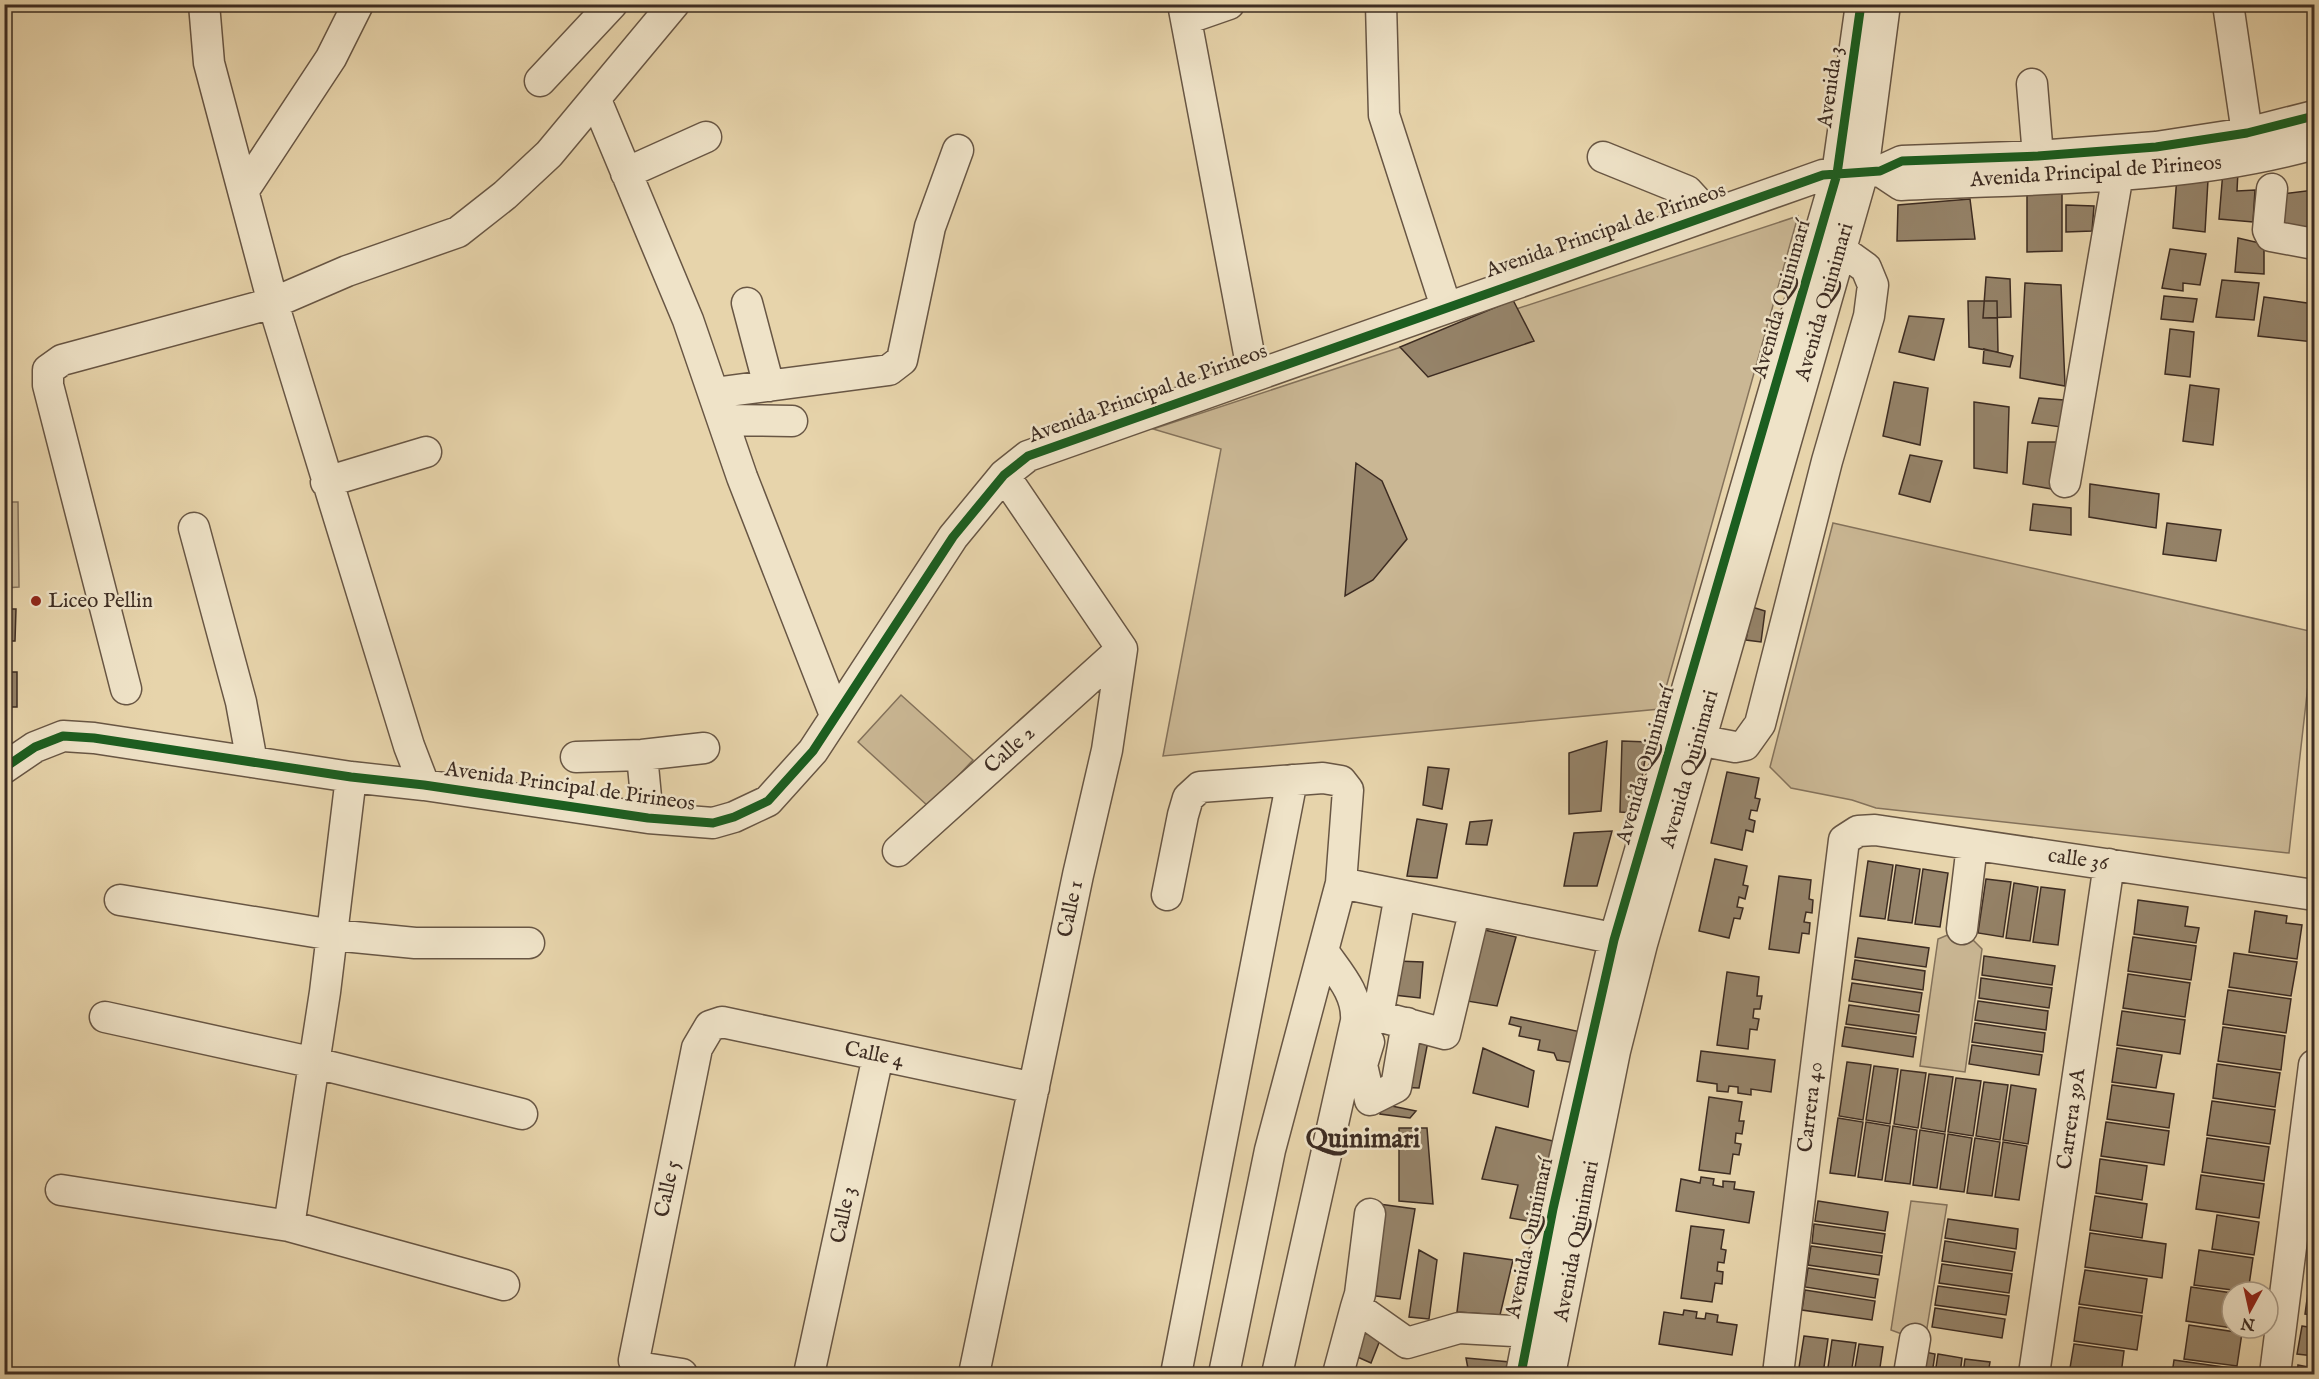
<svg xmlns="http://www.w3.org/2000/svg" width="2319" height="1379" viewBox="0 0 2319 1379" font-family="'IM FELL English',serif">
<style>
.green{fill:#cab794;stroke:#84725b;stroke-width:1.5}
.building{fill:#958369;stroke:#3d2c22;stroke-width:1.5}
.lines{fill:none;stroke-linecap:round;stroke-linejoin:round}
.minor-casing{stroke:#685644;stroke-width:33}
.minor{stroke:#efe3c8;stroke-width:30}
.cycleway-casing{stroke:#efe3c8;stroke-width:13}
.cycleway{stroke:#1b5e20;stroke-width:9}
.poi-dot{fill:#8f2418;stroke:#efe3c8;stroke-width:2}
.labels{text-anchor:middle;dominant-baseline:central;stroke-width:5;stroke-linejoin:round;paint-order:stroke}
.street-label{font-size:21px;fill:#3d2c22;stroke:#efe3c8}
.poi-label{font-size:21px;fill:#3d2c22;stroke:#efe3c8;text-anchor:start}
.district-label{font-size:27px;font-weight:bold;fill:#3d2c22;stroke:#efe3c8}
</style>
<rect width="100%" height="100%" fill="#e7d4ab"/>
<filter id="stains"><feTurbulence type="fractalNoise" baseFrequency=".00333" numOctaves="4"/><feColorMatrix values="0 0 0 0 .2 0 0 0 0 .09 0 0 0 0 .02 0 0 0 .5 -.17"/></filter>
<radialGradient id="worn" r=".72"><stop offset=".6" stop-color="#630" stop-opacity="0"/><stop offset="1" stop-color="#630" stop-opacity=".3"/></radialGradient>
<path class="green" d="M1798 216 1660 709 1163 756 1221 449 1153 429Z
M4 502H18L19 587 5 588Z
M1833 523 2314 632 2289 853 1876 808 1852 800 1791 788 1770 767Z
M901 695 973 760 929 807 858 742Z
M1962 929 1982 949 1965 1072 1920 1066 1938 939Z
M1911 1201 1947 1205 1926 1334 1915 1339 1891 1330Z"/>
<path class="building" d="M2223 171H2238L2237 191 2255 190 2253 222 2219 219Z
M2177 176 2208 180 2205 232 2173 228Z
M2062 189V251L2027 252V192Z
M2314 190V239L2312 217V233H2280L2283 194Z
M1970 199 1975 239 1897 241 1898 205Z
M2066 205 2094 206 2092 231 2066 232Z
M2238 238 2264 244V274L2235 272Z
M2170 249 2206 254 2200 285 2183 283V291L2162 288Z
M1986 277 2010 279 2011 317 1983 318Z
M2222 280 2259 283 2254 320 2216 317Z
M2025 283 2061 285 2065 386 2020 378Z
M2164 296 2197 299 2193 322 2161 319Z
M2264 297 2314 304V342L2258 336Z
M1513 300 1534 341 1428 377 1400 347Z
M1968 301H1997L1998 352 1969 347Z
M1909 316 1944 319 1934 360 1899 352Z
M2170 329 2194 332 2190 377 2165 374Z
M1984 349 2013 356 2010 367 1983 363Z
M1894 382 1928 388 1920 445 1883 436Z
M2190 385 2219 389 2213 445 2183 441Z
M2039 398 2064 400 2061 427 2032 423Z
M1974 402 2009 407 2007 473 1974 468Z
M2028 442H2057L2052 489 2023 484Z
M1910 455 1942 461 1930 502 1899 494Z
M1356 463 1382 481 1407 539 1373 580 1345 596Z
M2090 484 2159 494 2156 528 2089 517Z
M2033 504 2071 508V535L2030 530Z
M2167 523 2221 530 2216 561 2163 554Z
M1752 607 1765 611 1761 642 1746 640Z
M4 609H16L15 641H4Z
M4 672H17V707H4Z
M1607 741 1601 811 1569 814V753Z
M1622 741 1648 742 1636 813 1620 812Z
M1428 767 1449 769 1442 809 1423 805Z
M1727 772 1759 778 1755 798 1760 799 1757 811 1751 810 1749 819 1755 821 1753 832 1746 830 1742 850 1711 843Z
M1417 819 1447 824 1437 878 1407 876Z
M1492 820 1487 845 1466 844 1470 822Z
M1612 831 1597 886H1564L1574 833Z
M1715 859 1747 866 1743 885 1748 886 1745 899 1739 897 1737 907 1743 908 1740 919 1734 918 1729 938 1699 931Z
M1868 861 1893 865 1885 919 1860 916Z
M1896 865 1920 869 1912 923 1888 920Z
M1923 869 1948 873 1940 927 1915 924Z
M1779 876 1811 880 1809 899 1813 900 1812 913 1806 912 1804 922 1810 923 1809 934 1802 933 1799 953 1769 949Z
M1986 879 2011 882 2003 937 1978 933Z
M2014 883 2038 887 2030 941 2006 938Z
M2041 887 2065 890 2058 945 2033 942Z
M2138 900 2188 907 2185 926 2199 928 2196 943 2134 934Z
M2255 911 2287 916 2286 923 2302 925 2297 959 2249 952Z
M1480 929 1516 937 1497 1006 1461 1000Z
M2133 937 2196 946 2191 980 2128 971Z
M1858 938 1929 948 1926 967 1855 957Z
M2234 953 2297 962 2291 996 2229 987Z
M1984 956 2055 966 2052 985 1982 975Z
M1855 960 1925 971 1923 990 1852 979Z
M1396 961 1423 962 1420 998 1394 995Z
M1727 972 1759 977 1757 996H1762L1760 1009H1754L1753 1018 1759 1019 1757 1030 1750 1029 1748 1049 1717 1045Z
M2128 974 2190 983 2185 1017 2123 1008Z
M1981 978 2052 988 2049 1008 1979 998Z
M1852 983 1922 993 1919 1012 1849 1001Z
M2228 990 2291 999 2286 1033 2223 1024Z
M1978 1001 2048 1011 2046 1030 1975 1020Z
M1849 1005 1919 1015 1916 1034 1846 1024Z
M2122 1011 2185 1020 2180 1054 2117 1045Z
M1511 1017 1581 1032 1575 1063 1557 1060 1554 1053 1538 1050 1540 1040 1519 1036 1521 1027 1509 1024Z
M1975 1023 2045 1033 2043 1052 1972 1042Z
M1845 1027 1916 1037 1913 1057 1842 1046Z
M2223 1027 2285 1036 2281 1070 2218 1061Z
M1429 1036 1419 1088 1396 1087 1409 1037Z
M1972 1045 2042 1055 2039 1075 1969 1064Z
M1483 1048 1534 1071 1528 1107 1473 1093Z
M2117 1048 2162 1055 2156 1088 2112 1082Z
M1701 1051 1775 1060 1771 1092 1751 1089V1095L1738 1093V1087L1729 1086 1728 1092 1717 1091V1084L1697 1081Z
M1847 1062 1871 1065 1863 1120 1839 1116Z
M2217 1064 2280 1073 2275 1107 2213 1098Z
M1874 1066 1898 1069 1890 1124 1866 1120Z
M1901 1070 1926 1073 1918 1128 1894 1124Z
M1929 1074 1953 1077 1945 1132 1921 1128Z
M1956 1078 1981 1081 1973 1136 1948 1132Z
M1984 1082 2008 1085 2000 1140 1976 1136Z
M2011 1085 2036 1089 2028 1144 2003 1140Z
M2112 1085 2174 1094 2169 1128 2107 1119Z
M1709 1097 1742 1102 1739 1121H1744L1742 1134 1736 1133 1735 1143 1741 1144 1739 1155 1733 1154 1730 1174 1699 1170Z
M2212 1101 2275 1110 2270 1144 2207 1135Z
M1382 1104 1416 1111 1410 1118 1380 1114Z
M1838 1118 1863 1122 1855 1176 1830 1173Z
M1866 1122 1890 1126 1882 1180 1858 1177Z
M2106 1122 2169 1131 2164 1165 2101 1156Z
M1893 1126 1917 1130 1910 1184 1885 1181Z
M1496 1127 1557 1142 1539 1223 1510 1218 1518 1185 1482 1179Z
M1399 1128H1427L1433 1204 1399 1201Z
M1920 1130 1945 1134 1937 1188 1913 1185Z
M1948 1134 1972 1138 1964 1192 1940 1189Z
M1975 1138 2000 1142 1992 1196 1967 1193Z
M2207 1138 2269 1147 2264 1181 2202 1172Z
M2003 1142 2027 1146 2019 1200 1995 1197Z
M2100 1159 2147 1166 2142 1200 2096 1193Z
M2201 1175 2264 1184 2259 1218 2196 1209Z
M1701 1177 1714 1179 1713 1185 1723 1187V1181L1735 1182 1734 1189 1754 1192 1749 1223 1676 1211 1681 1179 1700 1183Z
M2095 1196 2147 1204 2142 1238 2090 1230Z
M1818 1201 1888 1212 1885 1231 1815 1221Z
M1379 1204 1415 1209 1400 1299 1360 1294Z
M2217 1215 2259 1222 2254 1255 2212 1249Z
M1948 1219 2018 1229 2016 1249 1945 1238Z
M1814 1224 1885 1234 1882 1253 1812 1243Z
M1691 1226 1724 1230 1721 1249 1726 1250 1724 1263 1718 1262 1717 1271 1723 1272 1722 1284 1715 1283 1712 1302 1681 1298Z
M2090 1233 2166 1244 2162 1278 2085 1267Z
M1945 1241 2015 1252 2012 1271 1942 1261Z
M1811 1246 1882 1256 1879 1275 1808 1265Z
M1419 1250 1437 1260 1429 1319 1409 1317Z
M2199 1250 2253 1258 2248 1292 2194 1285Z
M1464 1253 1513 1260 1500 1315 1457 1312Z
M1942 1264 2012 1274 2009 1293 1939 1283Z
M1808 1268 1878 1279 1875 1298 1805 1287Z
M2085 1270 2147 1279 2142 1313 2079 1304Z
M2311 1270 2314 1271V1315L2305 1314Z
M1938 1286 2009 1296 2006 1315 1935 1305Z
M2191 1287 2232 1293V1328L2186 1321Z
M1805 1290 1875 1301 1872 1320 1802 1310Z
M2079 1307 2142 1316 2137 1350 2074 1341Z
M1935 1308 2005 1319 2002 1338 1932 1327Z
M1684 1310 1697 1312 1696 1318 1705 1319 1706 1313 1718 1315 1717 1322 1737 1325 1732 1355 1659 1344 1664 1312 1683 1315Z
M1367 1319 1384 1330 1371 1363 1353 1355Z
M2189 1325 2242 1333 2237 1366 2184 1359Z
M2302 1326 2314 1328V1356L2297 1354Z
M1804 1336 1828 1339 1823 1374H1798Z
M1832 1340 1856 1343 1851 1374H1827Z
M1859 1344 1883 1347 1879 1374H1854Z
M2074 1344 2124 1351 2121 1374H2069Z
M1915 1350 1935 1354 1932 1374H1912Z
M1938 1354 1962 1358 1960 1374H1935Z
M1466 1358 1510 1362 1509 1374H1469Z
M1965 1359 1990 1362 1988 1374H1963Z
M2174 1360 2237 1369 2236 1374H2172Z
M2298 1365 2314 1368V1374H2297Z"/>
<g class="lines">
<g class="minor-casing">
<path id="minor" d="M204 4 209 63 273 303 409 746 424 785
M1183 4 1253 375
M1381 4 1384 115 1446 307
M2228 4 2247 133
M1186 19 1229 4
M540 81 612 4
M2032 84 2038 156
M596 100 688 320 742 477 835 715
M1603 157 1687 191 1709 215
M1880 171 1901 185C2037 178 2183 181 2314 144
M626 173 706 137
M2272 189 2268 230 2271 236 2314 244
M244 190 331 58 358 4
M747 303 769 386
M714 393 889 370 902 360 930 227 958 150
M723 420 792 421
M326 482 426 452
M2065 482 2118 174
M194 528 241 702 252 762
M126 689 48 385V370L62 360 273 303 347 271 458 232 505 195 549 154 674 4
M1698 740 1735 747 1745 745 1760 724 1827 461 1869 316 1873 285 1866 268 1841 250
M642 755 648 818
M576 757 642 755 704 748
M4 768 35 747 63 736 94 738 351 777 424 785 648 818 713 823 734 817 768 801 813 751 953 537 1004 475 1028 456 1823 175 1880 171 1902 161 2038 156 2156 147 2247 133 2314 116
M898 851 1122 649
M1341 883 1632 942
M1167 895 1183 815 1188 798 1200 787 1323 778 1341 781 1348 790 1341 883 1270 1150 1224 1374
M1400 895 1378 1016 1445 1034 1473 917
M120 900 333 935 415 943H529
M1962 929 1972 845
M105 1017 315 1063 522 1114
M1369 1042 1362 1065 1370 1100 1396 1087 1407 1023
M61 1190 289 1226 504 1285
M1370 1214 1360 1294 1356 1307 1407 1343 1459 1328 1529 1332
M289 1226 325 992 351 777
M682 1374 644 1368 634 1360 697 1048 710 1026 722 1022 1034 1088
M809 1374 878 1056
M974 1374 1078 875 1107 750 1122 649 1004 475
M1176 1374 1292 780
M1277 1374 1356 1021C1358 993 1338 973 1323 951
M1338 1374 1356 1307
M1521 1374 1553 1209 1614 940 1837 174 1861 4
M1550 1374 1615 1051 1642 944 1863 172 1885 4
M1778 1374 1844 840 1858 831 1875 830 2314 895
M1909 1374 1915 1339
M2034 1374 2109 864
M2275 1374 2314 1065"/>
</g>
<use href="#minor" class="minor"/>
<g class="cycleway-casing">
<path id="cycleway" d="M4 768 35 747 63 736 94 738 351 777 424 785 648 818 713 823 734 817 768 801 813 751 953 537 1004 475 1028 456 1823 175 1880 171 1902 161 2038 156 2156 147 2247 133 2314 116
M1521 1374 1553 1209 1614 940 1837 174 1861 4"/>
</g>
<use href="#cycleway" class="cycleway"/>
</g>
<circle class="poi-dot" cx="36" cy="601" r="6"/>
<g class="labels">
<g class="street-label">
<text transform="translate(1831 87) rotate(-82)">Avenida 3</text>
<text transform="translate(2096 172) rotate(-4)">Avenida Principal de Pirineos</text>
<text transform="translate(1606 231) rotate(-19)">Avenida Principal de Pirineos</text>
<text transform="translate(1782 299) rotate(-74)">Avenida Quinimarí</text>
<text transform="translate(1825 302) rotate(-74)">Avenida Quinimari</text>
<text transform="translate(1148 394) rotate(-20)">Avenida Principal de Pirineos</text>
<text transform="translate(1010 750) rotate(-42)">Calle 2</text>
<text transform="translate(1646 765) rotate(-74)">Avenida Quinimarí</text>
<text transform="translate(1690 769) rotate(-74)">Avenida Quinimari</text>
<text transform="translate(570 787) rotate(8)">Avenida Principal de Pirineos</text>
<text transform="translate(2078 860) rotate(8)">calle 36</text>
<text transform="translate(1071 909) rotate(-78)">Calle 1</text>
<text transform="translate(874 1055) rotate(12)">Calle 4</text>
<text transform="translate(1811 1107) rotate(-83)">Carrera 40</text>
<text transform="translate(2072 1119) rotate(-82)">Carrera 39A</text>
<text transform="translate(668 1189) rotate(-78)">Calle 5</text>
<text transform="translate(844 1215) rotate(-78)">Calle 3</text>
<text transform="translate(1530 1238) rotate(-78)">Avenida Quinimarí</text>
<text transform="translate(1577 1241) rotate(-79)">Avenida Quinimari</text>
</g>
<g class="poi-label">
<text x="48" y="601">Liceo Pellin</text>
</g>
<g class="district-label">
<text x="1363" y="1140">Quinimari</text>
</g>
</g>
<rect width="2319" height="1379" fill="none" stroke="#e7d4ab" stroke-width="24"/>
<rect x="6" y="6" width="2307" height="1367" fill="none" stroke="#3d2c22" stroke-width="3"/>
<rect x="12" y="12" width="2295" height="1355" fill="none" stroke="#3d2c22" stroke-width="1.5"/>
<g transform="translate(2250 1310) rotate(188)"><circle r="28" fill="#efe3c8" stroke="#a89a86" stroke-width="1.5"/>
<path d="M0-4.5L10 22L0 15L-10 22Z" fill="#8f2418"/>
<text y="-9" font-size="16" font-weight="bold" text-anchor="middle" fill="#3d2c22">N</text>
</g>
<rect width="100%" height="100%" filter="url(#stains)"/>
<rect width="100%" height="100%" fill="url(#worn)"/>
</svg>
